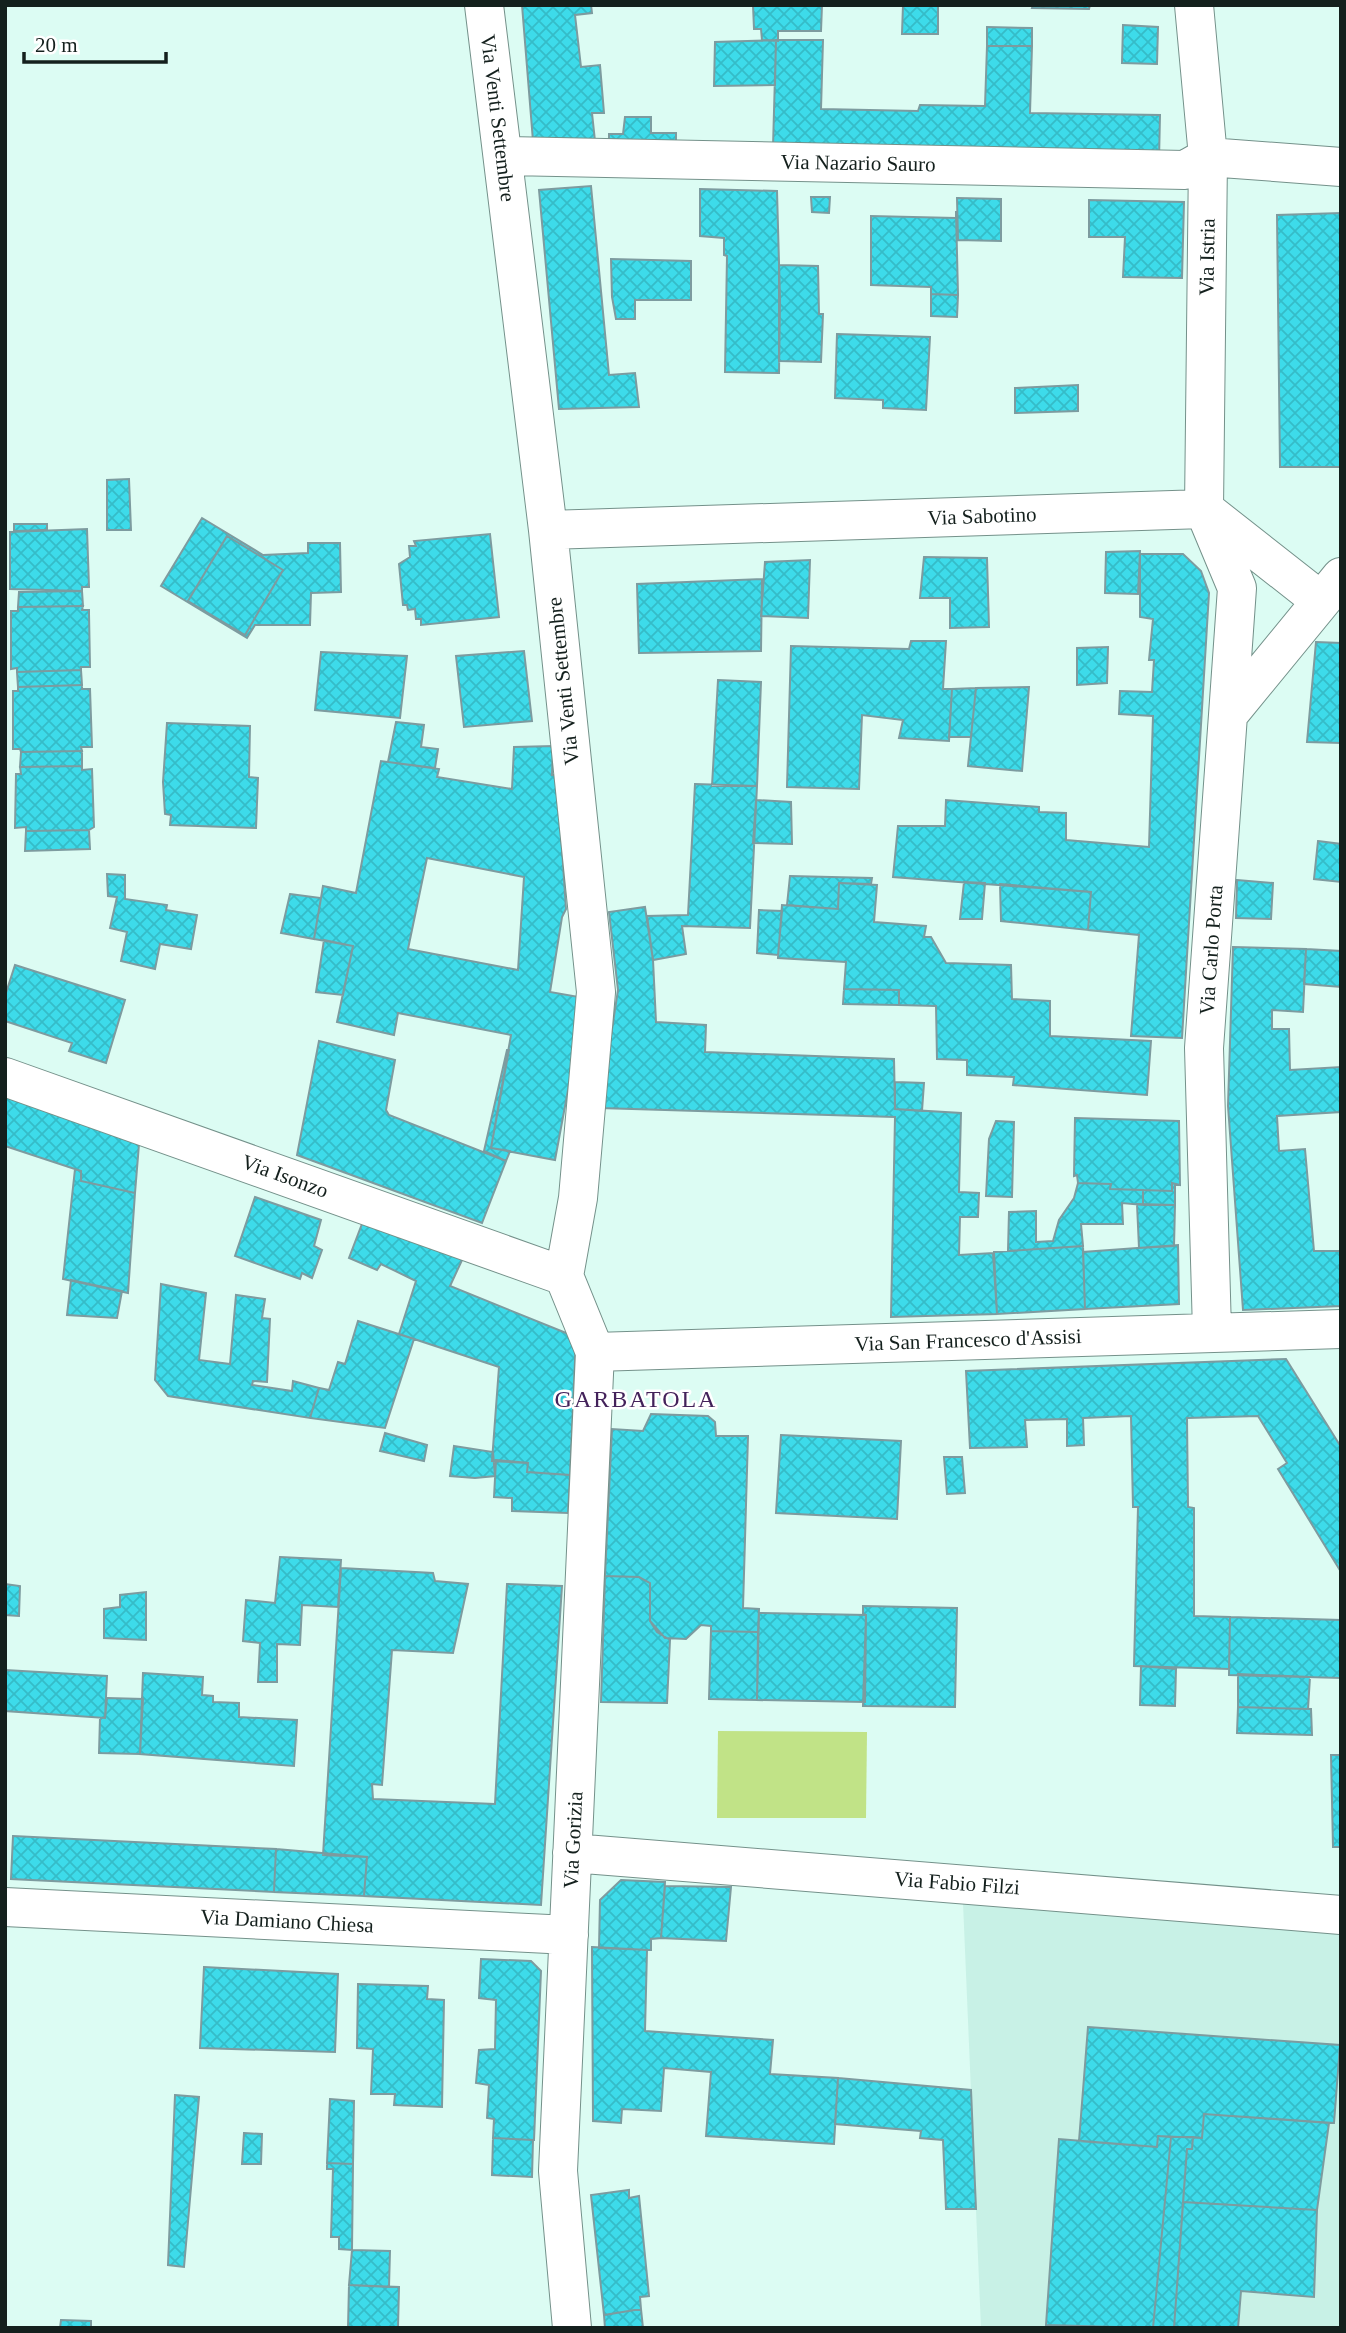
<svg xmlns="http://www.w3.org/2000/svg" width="1346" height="2333" viewBox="0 0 1346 2333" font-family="Georgia,serif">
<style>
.built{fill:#c8f1e6}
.garden{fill:#c1e387}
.building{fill:url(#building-cross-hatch);stroke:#7d9b9f;stroke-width:2;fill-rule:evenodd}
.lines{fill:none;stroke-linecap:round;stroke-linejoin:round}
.minor-casing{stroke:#74918a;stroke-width:40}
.minor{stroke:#fff;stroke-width:38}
.labels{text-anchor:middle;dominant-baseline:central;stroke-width:5;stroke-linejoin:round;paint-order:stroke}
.street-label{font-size:21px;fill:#14201d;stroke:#fff}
.quarter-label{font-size:24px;letter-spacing:2px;fill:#43225a;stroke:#fff}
</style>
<defs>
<pattern id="building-cross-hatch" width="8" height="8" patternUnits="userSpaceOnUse" patternTransform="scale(1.75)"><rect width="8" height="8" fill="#3ddbea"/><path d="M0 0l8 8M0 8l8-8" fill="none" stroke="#35bcc8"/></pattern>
</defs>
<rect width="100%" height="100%" fill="#dcfcf3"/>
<path class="built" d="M963 1903 1341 1932V2328H981Z"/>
<path class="garden" d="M718 1731 867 1732 866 1818H717Z"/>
<path class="building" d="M522 5H591L592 13 575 15 581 67 600 65 604 113H592L595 141H533Z
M753 5H822L821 31H778V41L762 40 761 29H754Z
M903 5H938V34H902Z
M1033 5H1090L1089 9 1032 8Z
M1123 25 1158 27 1157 64 1122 63Z
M987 27 1032 28V46H987Z
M776 40H823L821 109 918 111 920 105 985 106 987 46H1032L1030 113 1160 115 1159 160 773 147Z
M776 40 775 85 714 86 715 42Z
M625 117H651V133H676V146H609V134H623Z
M591 186 609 375 635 373 639 407 559 409 539 190Z
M700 189 777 191 780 299 779 373 725 372 727 256 724 255V238L700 236Z
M811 197H830L829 213 812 212Z
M957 198 1001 199V241L958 240Z
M1089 200 1184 202 1182 278 1123 277 1125 237H1089Z
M956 211 958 295 931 294V287L871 285V216L956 218Z
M1341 213V467H1280L1277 215Z
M611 259 691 261V300H635V319H616L612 297Z
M779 265 818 266 819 314H823L821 362 779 361Z
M931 294 958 295 957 317 931 316Z
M837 334 930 337 926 410 883 408V400L835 398Z
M1078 385V411L1015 413V388Z
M129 479 131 530H107V480Z
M202 518 263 555 308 553V543H340L341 592 311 593 310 625H255L247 638 161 586ZM227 536 283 570 245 635 188 601Z
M14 524H47V530L14 531Z
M87 529 89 587H82V591L10 589V532Z
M490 534 499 617 421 625V619H416L415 609 408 610 407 605H403L399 564 410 557 409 546H416L414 541Z
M227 536 283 570 245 635 188 601Z
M1140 551 1138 594 1105 593 1106 552Z
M1140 554H1183L1201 571 1209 593 1182 1038 1131 1036 1139 935 1088 930 1091 892 893 877 898 826H945L946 800 1039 807V812L1066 813V840L1149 847 1153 716 1119 714 1120 691 1152 692 1154 660H1149L1153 619 1140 617Z
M924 557 987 558 989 627 950 628V598H920Z
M810 560 808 618 761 616 765 562Z
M762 579 761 651 639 653 637 584Z
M82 591 83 606 18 607 19 592Z
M83 606 82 610H89V613L90 667H81V670L17 672V668L11 669V611H18V607Z
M911 641H946L943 689H952L949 741 899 738 903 720 862 715 859 789 787 787 791 646 909 649Z
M1316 642 1341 643V743L1307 742Z
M1108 647 1107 683 1077 685V648Z
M524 651 532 721 464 727 456 656Z
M321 652 407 656 400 718 315 710Z
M81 670 82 685 18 687 17 672Z
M718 680 761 682 757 786H712Z
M82 685V689H90L92 747H81L82 751 21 752 20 749H13V691H18V687Z
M1029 687 1022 771 968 766 976 688Z
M976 688 971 737H949L952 689Z
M396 722 424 725 421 747 438 749 435 768 388 762Z
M167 723 250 726 249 777 258 778 256 828 170 825 171 815 165 814 163 782Z
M553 746 552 775H557L566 909 562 917 550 992 579 997V1031L555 1160 491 1148 511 1035 398 1013 394 1035 337 1022 353 946 314 939 323 886 356 893 381 761 439 769 437 777 512 789 514 747ZM427 858 524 877 518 970 408 949Z
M82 751V766L20 767 21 752Z
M82 766V770L92 769 94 827 89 830 26 831V827L15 828 16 774H21L20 767Z
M695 784 757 786 750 928 682 926 686 954 653 960 647 916 688 915Z
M756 800 791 802 792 844 753 843Z
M89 830 90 849 25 851 26 831Z
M1318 841 1341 844V882L1314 879Z
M107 874 125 875V899L167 905 166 910 197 915 191 949 160 944 155 969 121 961 127 932 110 928 117 897 108 896Z
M790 876 872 878 871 884 839 883 838 909 787 905Z
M1237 880 1273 883 1271 919 1236 918Z
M964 882 985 883 982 919H960Z
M839 883 877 885 874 922 926 926 924 937H931L946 963 1011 965 1012 999 1050 1001V1036L1151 1041 1147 1095 1013 1085 1014 1077 967 1075V1060L937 1059 936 1006 899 1005V990L844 989 846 962 778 958 782 905 838 909Z
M1000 884 1091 892 1088 930 1001 921Z
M290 894 321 898 314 939 281 933Z
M645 907 653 960 656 1022 706 1025 705 1052 894 1059 895 1109 961 1113 959 1192 979 1193 978 1217H960L959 1255 993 1253 997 1314 891 1317 895 1117 600 1108 618 990 609 912Z
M759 910 782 911 778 955 757 953Z
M324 940 353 946 343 995 316 992Z
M1233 947 1306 949 1303 1012 1272 1010V1029H1289L1290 1070 1341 1067V1112L1277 1116 1279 1151 1305 1149 1314 1251H1341V1306L1243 1310 1228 1106Z
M1306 949 1341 951V987L1304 984Z
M15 965 125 1000 106 1063 69 1051 72 1043 5 1021V996Z
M844 989 899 990V1005L843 1004Z
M319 1041 395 1060 386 1110 389 1115 506 1161 482 1223 297 1155Z
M507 1050H509L491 1148 510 1151 506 1161 484 1151Z
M895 1082 924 1083 922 1111 895 1109Z
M5 1087 140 1132 135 1193 81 1181V1171L5 1146Z
M1075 1118 1179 1121 1180 1185 1172 1183V1191L1110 1189 1111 1184 1078 1183 1077 1175 1074 1176Z
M996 1121 1014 1122 1012 1197 986 1196 989 1139Z
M75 1169 81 1171V1181L135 1193 128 1293 63 1279Z
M1078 1183 1111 1184 1110 1189 1143 1190V1205L1122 1203 1123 1224H1081L1083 1246 1008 1251 1009 1212 1036 1211V1242L1053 1241 1059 1220 1074 1198Z
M1172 1183 1175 1184V1205H1143V1190L1172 1191Z
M255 1197 321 1220 314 1246 322 1250 312 1278 302 1273 300 1279 235 1256Z
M1137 1204 1175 1205 1174 1246 1139 1248Z
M365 1216 463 1258 450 1286 576 1337 570 1475 527 1472 528 1463 492 1461 499 1367 399 1334 416 1281 381 1264 377 1270 349 1258Z
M1178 1245 1179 1304 1085 1309 1083 1252Z
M1083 1246 1085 1309 997 1314 994 1252Z
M71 1280 122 1291 117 1318 67 1315Z
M161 1284 206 1293 199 1360 230 1364 236 1295 265 1299 262 1318 270 1319 267 1382 253 1381 252 1385 292 1391 293 1381 319 1388 310 1418 168 1396 155 1380Z
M358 1321 414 1339 385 1428 310 1418 319 1388 329 1390 338 1362 345 1364Z
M1286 1359 1341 1447V1572L1278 1469 1287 1463 1258 1416 1187 1418 1188 1507 1194 1508V1616L1230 1617 1229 1669 1134 1666 1138 1507H1133L1131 1416 1083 1418 1084 1445 1067 1446V1419L1025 1420 1027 1447 970 1448 966 1371Z
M651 1414 708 1416 715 1422 716 1436H748L743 1608 759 1609 758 1632 711 1631V1626L701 1625 686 1639 665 1638 650 1621V1583L639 1577 605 1576 612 1429 643 1431Z
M385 1433 427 1445 424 1461 380 1451Z
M781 1435 901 1441 897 1519 776 1513Z
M454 1446 493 1452 495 1476 475 1478 450 1476Z
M944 1457H962L965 1493 947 1494Z
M496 1460 528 1463 527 1472 570 1475 568 1513 512 1511V1498L494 1497Z
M280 1557 341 1560 338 1607 302 1605 300 1645 277 1644V1682H258L260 1643 243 1641 246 1600 275 1603Z
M341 1568 433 1573 435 1581 468 1584 453 1653 392 1650 382 1785 372 1784 373 1799 495 1804 507 1584 562 1586 541 1905 364 1896 367 1857 323 1855Z
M605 1576 639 1577 650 1583V1621L657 1632 670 1640 667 1703 601 1702Z
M5 1584 20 1586 19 1616 5 1615Z
M146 1592V1640L104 1638V1609L120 1607V1595Z
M863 1606 957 1608 955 1707 863 1706 866 1615 863 1614Z
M759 1613 866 1615 865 1702 757 1700Z
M1230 1617 1341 1620V1678L1229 1675Z
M711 1631 758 1632 757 1700 709 1699Z
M1141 1666 1176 1669 1175 1706 1140 1705Z
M5 1670 107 1676 105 1718 5 1711Z
M143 1673 203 1677 202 1695 213 1696V1702L239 1703V1717L297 1720 294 1766 140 1754Z
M1238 1674 1310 1677 1308 1709 1238 1707Z
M107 1698 143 1699 140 1754 99 1753 100 1718H105Z
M1238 1707 1311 1709 1312 1735 1237 1733Z
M1331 1755H1341V1847H1333Z
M13 1836 276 1849 274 1892 11 1879Z
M276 1849 367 1857 364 1896 274 1892Z
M621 1880 665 1882 661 1938 651 1939V1950L599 1948 600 1900Z
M665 1886 731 1887 726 1941 661 1938Z
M592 1947 647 1950 645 2031 773 2040 770 2074 838 2078 834 2144 706 2136 711 2072 664 2068 661 2111 622 2109 621 2123 593 2121Z
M481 1959 531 1961 541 1971 534 2140 493 2138 494 2119 487 2118 489 2085 476 2083 479 2050 495 2049 496 2000 479 1998Z
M204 1967 338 1974 335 2052 200 2048Z
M358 1984 428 1986 427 1999 444 2000 442 2107 394 2105 395 2094H371L373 2049 357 2048Z
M1088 2027 1340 2045 1334 2123 1204 2114 1202 2138 1158 2136 1157 2147 1079 2141Z
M838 2078 971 2090 976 2209H946L943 2140 920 2138 921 2131 835 2124Z
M175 2095 199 2097 184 2267 168 2265Z
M330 2099 354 2101 353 2164 327 2163Z
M1204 2114 1329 2123 1317 2210 1183 2202 1187 2149H1192L1193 2137 1202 2138Z
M244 2133 262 2134 261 2164H242Z
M1158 2136 1171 2137 1153 2328 1046 2325 1059 2139 1157 2147Z
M1171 2137H1193L1192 2149H1187L1174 2328H1153Z
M493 2138 533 2140 532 2177 492 2175Z
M327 2163 353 2164 352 2250 339 2249V2237H331L333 2169H327Z
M629 2190V2198L639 2196 649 2296 640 2297 641 2309 604 2315 591 2195Z
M1183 2202 1317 2210 1314 2297 1241 2291 1238 2328H1174Z
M352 2250 390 2251 389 2287 349 2285Z
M349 2285 399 2287 398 2328H348Z
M641 2309 643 2328H605L604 2315Z
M61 2320 91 2321V2328H60Z"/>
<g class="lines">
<g class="minor-casing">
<path id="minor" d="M484 5 548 530 596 992 578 1198 564 1276 595 1352 558 2171 572 2328
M1194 5 1208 157 1204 509 1321 601
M504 156 1185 170 1208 157 1341 167
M548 530 1204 509 1237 588 1228 715
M5 1077 564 1276
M1212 1331 1204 1048 1228 715 1341 577
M595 1352 1341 1329
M572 1853 1341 1915
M5 1907 569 1935"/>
</g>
<use href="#minor" class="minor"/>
</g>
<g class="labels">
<g class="street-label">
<text transform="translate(498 118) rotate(83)">Via Venti Settembre</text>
<text transform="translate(858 163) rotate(1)">Via Nazario Sauro</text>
<text transform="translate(1207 257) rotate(-89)">Via Istria</text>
<text transform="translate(982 516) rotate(-2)">Via Sabotino</text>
<text transform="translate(563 681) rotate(-96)">Via Venti Settembre</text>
<text transform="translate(1211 950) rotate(-86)">Via Carlo Porta</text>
<text transform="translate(285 1176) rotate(20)">Via Isonzo</text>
<text transform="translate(968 1340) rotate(-2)">Via San Francesco d'Assisi</text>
<text transform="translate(573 1840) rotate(-87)">Via Gorizia</text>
<text transform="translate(957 1883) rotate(4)">Via Fabio Filzi</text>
<text transform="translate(287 1921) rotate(3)">Via Damiano Chiesa</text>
</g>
<g class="quarter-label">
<text x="636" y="1399">GARBATOLA</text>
</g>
</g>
<rect width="1346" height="2333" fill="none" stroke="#14201d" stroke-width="14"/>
<path d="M24 52v10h142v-10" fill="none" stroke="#14201d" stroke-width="3.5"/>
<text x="35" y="52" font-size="21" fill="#14201d" stroke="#ffffff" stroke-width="5" paint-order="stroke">20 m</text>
</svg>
